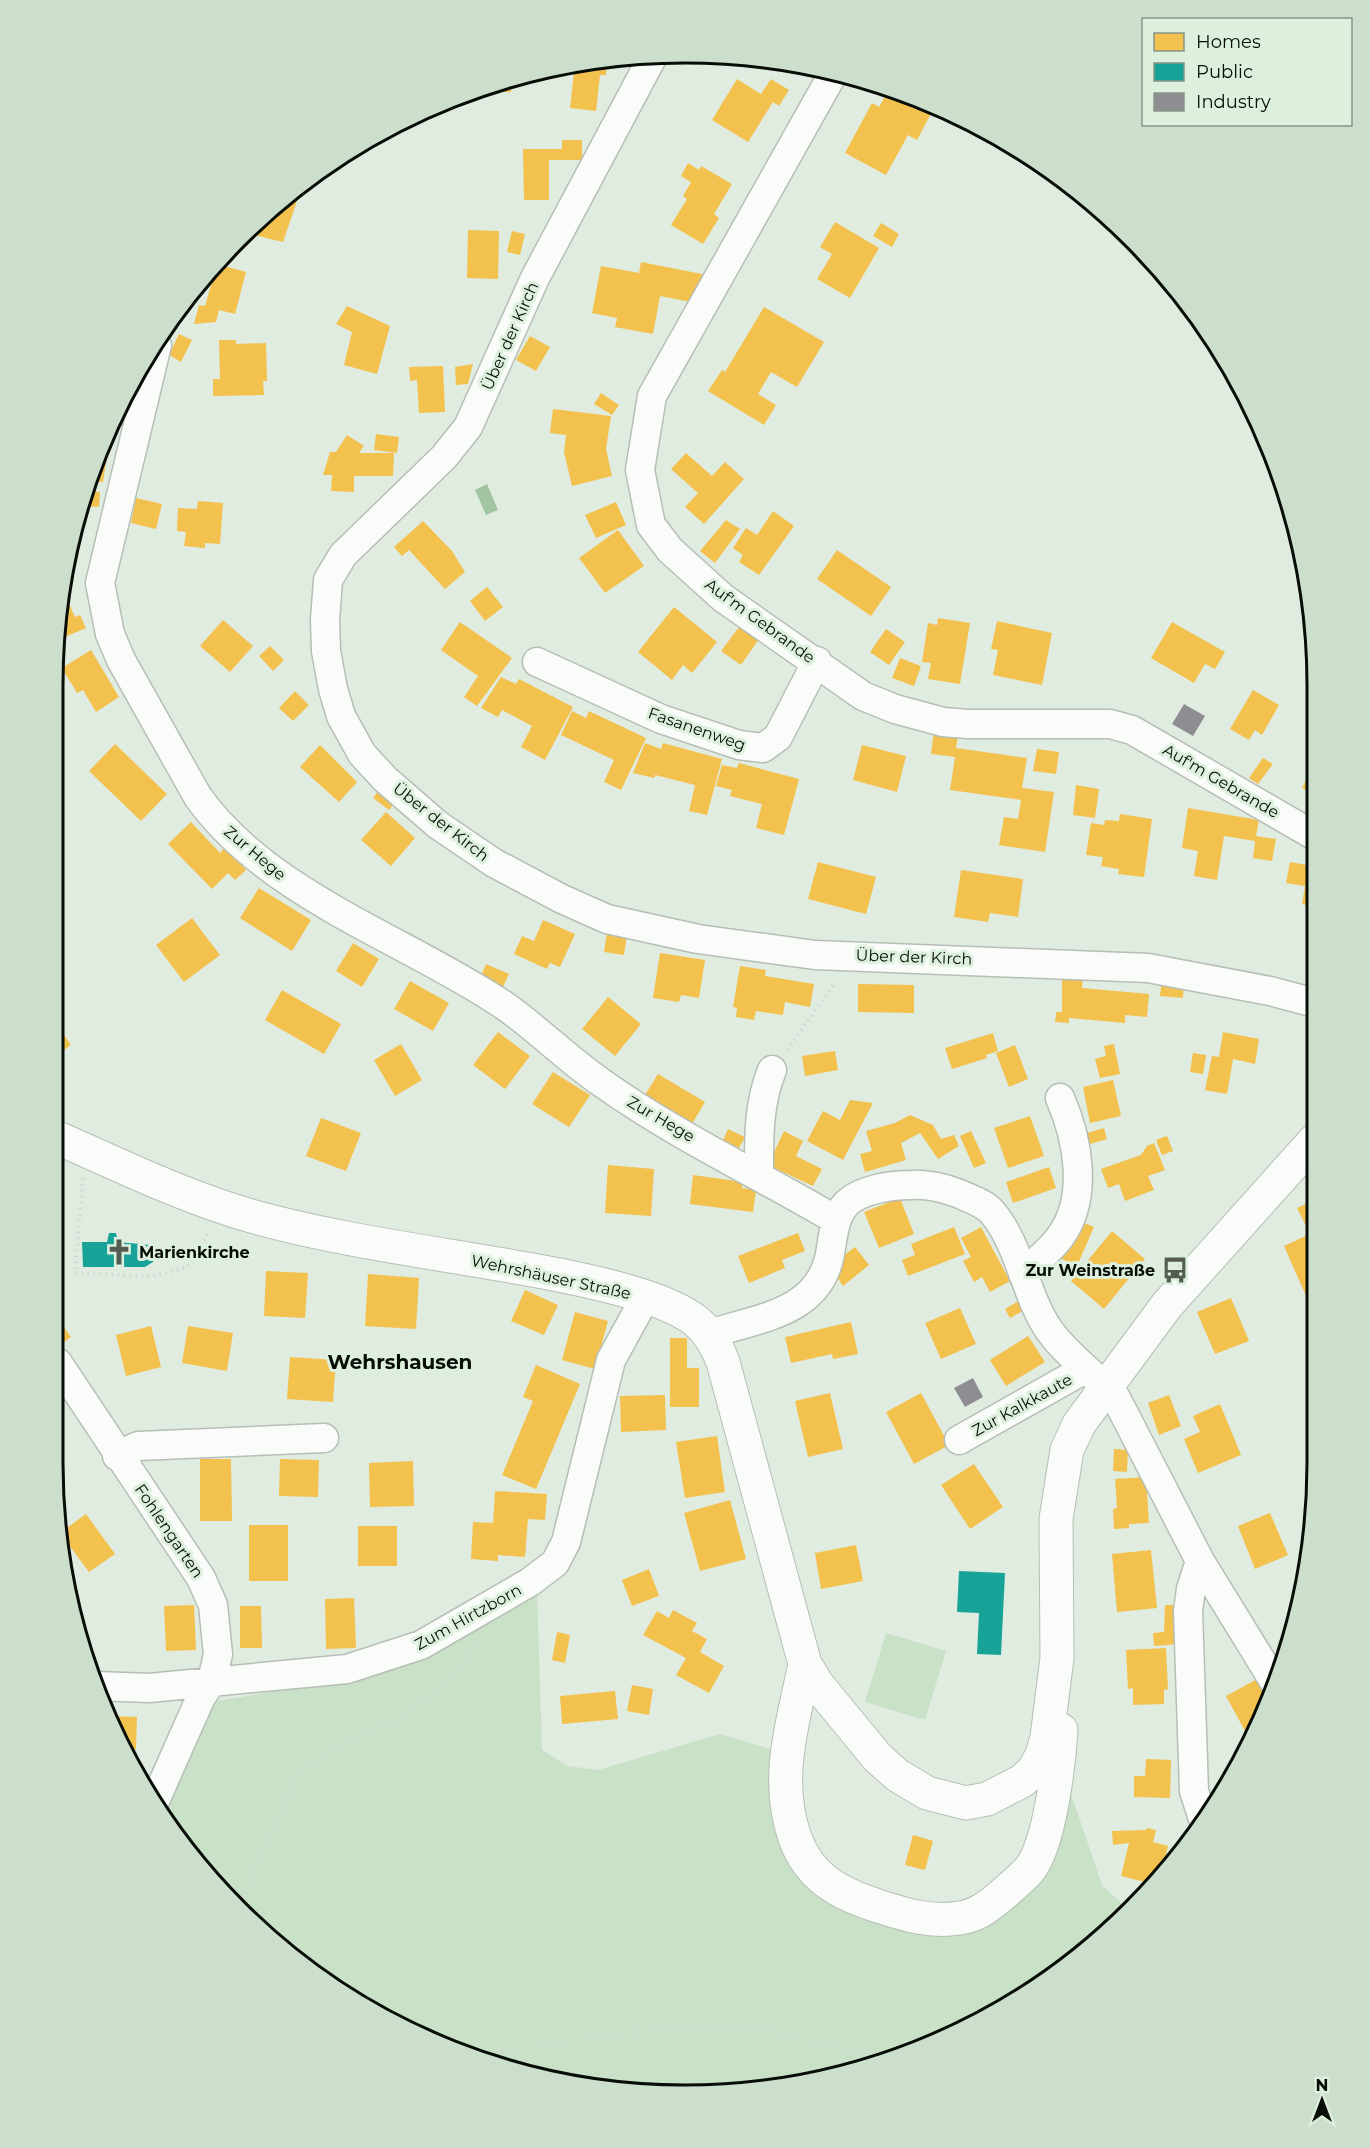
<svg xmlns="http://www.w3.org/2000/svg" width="1370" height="2148" viewBox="0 0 1370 2148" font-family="Montserrat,sans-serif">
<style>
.green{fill:#c8e1c7}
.water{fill:#a1c5a0}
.homes{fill:#f2c14e}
.public{fill:#17a398}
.industry{fill:#8d8d92}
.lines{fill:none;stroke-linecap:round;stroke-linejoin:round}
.street-casing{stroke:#b6beb6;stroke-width:31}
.secondary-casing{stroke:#b6beb6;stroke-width:35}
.path{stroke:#d3d6d3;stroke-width:4;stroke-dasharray:1.5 4.5;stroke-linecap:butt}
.street{stroke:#fafcfa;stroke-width:28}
.secondary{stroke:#fafcfa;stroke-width:33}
.labels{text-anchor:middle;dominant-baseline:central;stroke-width:6;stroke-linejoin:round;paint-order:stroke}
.street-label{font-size:16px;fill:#080d07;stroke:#ddf0dd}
.poi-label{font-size:16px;font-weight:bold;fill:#080d07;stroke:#ddf0dd;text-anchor:start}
.quarter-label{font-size:20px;font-weight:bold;fill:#080d07;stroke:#ddf0dd}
.rim{fill:none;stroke:#080d07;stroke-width:3}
</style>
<rect width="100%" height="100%" fill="#e1ece1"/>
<path class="green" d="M537 1590 542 1750 568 1766 598 1770 720 1734 780 1752 795 1861 980 1924 1067 1782 1102 1885 1129 1910 1102 1938 1036 1989 964 2030 849 2074 685 2095 562 2083 481 2062 405 2030 300 1965 238 1910 159 1815 210 1702 337 1681Z
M886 1633 946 1651 925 1720 865 1702Z"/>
<path class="water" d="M487 484 498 510 486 515 475 490Z"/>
<path class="homes" d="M591 61 607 62 606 75H600L596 111 570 108 574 72 583 73 584 62Z
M512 79 511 92H496V83Z
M737 79 761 94 771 79 789 90 779 106 773 102 748 142 712 120Z
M889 89 935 106 917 140 908 135 886 175 845 153 872 103 879 107Z
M562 140H582V160H549V200H524L523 149H562Z
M688 163 699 170 701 166 732 184 714 214 719 218 703 244 671 225 687 199 683 196 691 182 681 176Z
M291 193 299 195 283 242 246 233 268 209Z
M835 222 879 248 850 298 817 279 832 254 820 247Z
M881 223 899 234 892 247 873 236Z
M468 230 499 231 498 279 467 278Z
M512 231 525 234 520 255 507 252Z
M641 262 702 274 696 303 660 296 653 334 615 327 617 318 592 313 601 266 639 273Z
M217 264 246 272 235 314 219 310 216 322 194 324 199 305 205 306Z
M347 306 390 326 377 374 344 365 352 332 336 324Z
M764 307 824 342 797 387 771 372 758 394 776 405 764 425 708 391 722 370 725 372Z
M179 334 192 340 181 362 169 355Z
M530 336 550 347 536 371 516 360Z
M219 340H236V344L266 343 267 381H263L264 395 213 396V379H220Z
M473 364 468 384 456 385 455 367Z
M443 366 445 412 419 413 417 380 410 381 409 367Z
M601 393 619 405 612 415 594 404Z
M553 409 611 416 606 449 612 476 572 486 564 452 566 435 550 433Z
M112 424 103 482 91 481 101 443Z
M376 434 399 437 397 453 374 450Z
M347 435 364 446 359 453H394L393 476H354V492L331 491 332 475H323L330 452H336Z
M686 453 712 476 725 462 744 479 704 524 685 507 698 493 671 469Z
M88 491 100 492 99 507 84 506Z
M136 498 162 504 156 529 131 523Z
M198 501 223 503 220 544 205 543V548L184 546 186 532 177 531 178 508 197 509Z
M616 502 626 525 596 538 585 515Z
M773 511 794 526 759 575 739 562 743 555 733 548 746 528 757 535Z
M726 520 740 529 715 563 700 551Z
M423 521 452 551 465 572 445 589 409 550 402 556 394 547Z
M618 530 644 566 605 593 579 558Z
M837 550 891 587 871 616 817 579Z
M487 587 503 607 485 621 470 601Z
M62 588 75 617 80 615 86 628 58 640V603Z
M674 607 717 642 692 673 683 665 672 680 638 652Z
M938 618 970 623 960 684 928 679 931 663 922 662 928 623 937 625Z
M223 620 253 646 230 672 200 646Z
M997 621 1052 633 1042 685 993 675 998 650 991 649Z
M460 622 512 658 477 706 464 697 478 676 441 650Z
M1172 622 1225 652 1215 669 1205 664 1194 683 1151 658Z
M742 623 761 636 741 665 721 651Z
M886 629 905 642 889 665 870 652Z
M270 646 284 660 273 671 259 656Z
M91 650 119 697 96 712 83 690 77 693 62 668Z
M900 658 921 666 914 686 892 678Z
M501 677 516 684 519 679 573 707 545 760 521 747 532 726 502 710 498 717 481 708Z
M1253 690 1279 705 1262 735 1255 730 1249 740 1230 729Z
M295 691 309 705 293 721 279 708Z
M572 711 586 718 589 711 646 738 621 790 604 782 614 760 561 735Z
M934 731 958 735 956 748 1027 758 1022 788 1054 792 1045 852 999 845 1004 817 1018 819 1021 800 950 790 955 757 931 754Z
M645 743 661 749 663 743 722 759 707 815 689 811 695 785 655 775 654 778 633 773Z
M115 744 167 794 141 821 89 771Z
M320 745 357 782 339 802 300 767Z
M862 745 906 756 897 792 853 780Z
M1037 749 1059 752 1056 774 1033 771Z
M1263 758 1273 764 1258 784 1249 778Z
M1316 761V769L1315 795 1302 788Z
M739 763 799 779 784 835 756 828 762 804 730 796 732 790 716 786 722 765 737 768Z
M1076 785 1099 789 1095 818 1073 815Z
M382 786 398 798 389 810 373 798Z
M1188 808 1259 820 1256 836 1276 839 1272 861 1253 858 1255 841 1224 836 1217 880 1194 876 1198 851 1182 848Z
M386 812 415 838 391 866 361 840Z
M1120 814 1152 819 1144 877 1118 874 1119 869 1101 866 1103 857 1086 855 1091 823 1104 825 1105 820 1119 821Z
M191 822 220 853 225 847 246 870 235 880 228 873 212 889 168 844Z
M818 862 876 877 866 914 808 899Z
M1290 862 1312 866 1311 870 1315 871V907L1302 904 1305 886 1286 883Z
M961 870 1023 879 1018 917 990 913 988 922 954 917Z
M259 888 311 920 292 951 240 918Z
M192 918 220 955 184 982 156 945Z
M543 920 575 934 560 967 550 963 547 969 514 954 522 936 534 941Z
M607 932 627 935 624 955 604 952Z
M353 943 379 959 362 987 336 971Z
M660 953 705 960 699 998 681 995 679 1002 653 998Z
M486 964 509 974 500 993 478 983Z
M740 966 766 970 765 976 814 984 810 1007 785 1002 783 1015 756 1011 754 1020 736 1017 737 1008 733 1007Z
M1062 971 1083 973 1082 988 1149 994 1147 1017 1125 1015V1023L1069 1018V1023L1055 1022 1056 1012H1062Z
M1162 979 1184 981 1183 998 1160 996Z
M410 981 449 1003 433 1031 394 1009Z
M858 984 914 985V1013L858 1012Z
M282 990 341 1024 324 1054 265 1020Z
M608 997 641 1024 615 1056 582 1029Z
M58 1026 71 1045 58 1054Z
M498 1032 530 1056 505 1089 473 1065Z
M1223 1032 1259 1039 1255 1064 1233 1059 1227 1094 1205 1090 1212 1056 1219 1057Z
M993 1033 998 1051 986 1055 987 1058 952 1069 945 1048Z
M401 1044 422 1080 395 1096 374 1060Z
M1114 1044 1120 1074 1100 1078 1095 1059 1106 1056 1104 1046Z
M1015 1045 1028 1079 1009 1087 996 1053Z
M835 1051 838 1070 805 1076 802 1056Z
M1193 1053 1206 1055 1203 1074 1190 1072Z
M553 1072 590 1095 569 1127 532 1104Z
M658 1074 705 1102 692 1124 645 1095Z
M1113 1080 1121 1116 1090 1123 1083 1087Z
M850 1100 873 1103 843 1160 807 1141 823 1111 840 1120Z
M910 1115 933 1125 941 1139 954 1135 959 1146 938 1159 920 1133 901 1143 906 1160 865 1172 860 1154 872 1151 866 1131 895 1123Z
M1030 1116 1044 1156 1008 1168 994 1128Z
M321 1118 361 1133 346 1171 306 1156Z
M1104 1128 1107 1139 1090 1144 1087 1133Z
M728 1129 745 1137 739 1148 723 1140Z
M784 1131 803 1141 796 1156 822 1169 813 1186 768 1165Z
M971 1131 986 1163 974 1168 960 1136Z
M1167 1136 1173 1151 1162 1155 1156 1140Z
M1154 1143 1165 1170 1148 1176 1154 1190 1125 1201 1119 1184 1108 1188 1101 1169 1141 1155 1147 1146Z
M608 1165 654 1169 651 1216 605 1213Z
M1049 1167 1056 1188 1013 1203 1006 1182Z
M693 1175 743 1182 742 1188 756 1190 753 1212 690 1204Z
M900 1198 914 1234 879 1248 864 1212Z
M1314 1200V1222L1306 1226 1297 1208Z
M1077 1220 1094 1227 1077 1266 1060 1258Z
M954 1227 965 1254 908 1276 902 1260 915 1255 911 1244Z
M981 1227 1010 1281 990 1292 982 1277 974 1282 963 1261 971 1257 961 1238Z
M1112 1231 1145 1259 1104 1309 1071 1281Z
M1314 1232 1313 1304 1310 1305 1284 1246Z
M798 1233 805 1251 782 1260 785 1268 749 1283 738 1256Z
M855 1247 869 1265 843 1286 837 1277 842 1257Z
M266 1271 308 1273 305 1318 264 1316Z
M368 1274 419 1278 416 1329 365 1326Z
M525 1290 558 1305 544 1335 511 1321Z
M1231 1298 1249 1341 1215 1354 1197 1312Z
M1020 1300 1026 1309 1010 1318 1005 1309Z
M960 1308 976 1344 941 1359 925 1323Z
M575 1312 608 1321 595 1369 562 1360Z
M58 1319 71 1337 59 1346 58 1344Z
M851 1322 858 1354 833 1359 832 1354 791 1363 785 1337Z
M151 1326 161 1367 126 1376 116 1335Z
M188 1326 233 1333 227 1371 182 1363Z
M1028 1336 1045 1362 1006 1386 990 1360Z
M670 1338H687V1368H699V1407H670Z
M290 1357 336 1360 333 1402 287 1399Z
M536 1365 580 1384 536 1489 502 1475 533 1401 523 1397Z
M830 1393 843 1449 808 1457 795 1401Z
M921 1393 949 1445 914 1464 886 1412Z
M665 1395 666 1430 621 1432 620 1396Z
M1169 1395 1181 1426 1159 1435 1148 1403Z
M1220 1404 1241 1455 1198 1473 1184 1439 1200 1432 1193 1416Z
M717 1436 725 1492 685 1498 676 1442Z
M1114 1449 1128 1450 1127 1472 1113 1471Z
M200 1459H231L232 1521H200Z
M280 1459 319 1460 318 1497 279 1496Z
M413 1461 414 1506 370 1507 369 1463Z
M974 1464 1003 1507 970 1529 941 1485Z
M1146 1477 1149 1523 1129 1524V1528L1114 1529 1113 1509 1117 1508 1115 1479Z
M495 1491 547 1494 545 1520 528 1519 525 1557 498 1555V1561L471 1559 473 1522 493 1523Z
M58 1495 66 1508 58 1513Z
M730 1500 746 1559 700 1571 684 1513Z
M1270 1513 1288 1555 1255 1569 1238 1526Z
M86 1514 115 1554 89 1572 60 1533Z
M249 1525H288V1581H249Z
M358 1526H397V1566H358Z
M856 1545 863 1581 821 1589 815 1553Z
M1151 1550 1157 1608 1117 1612 1112 1554Z
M649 1569 659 1596 632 1606 622 1580Z
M354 1598 356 1648 326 1649 325 1599Z
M194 1605 196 1650 166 1651 164 1606Z
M1165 1605H1179V1644L1154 1646 1153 1633 1164 1632Z
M240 1606H261L262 1648H240Z
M673 1610 697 1623 692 1631 707 1639 700 1652 724 1666 709 1693 676 1675 686 1658 643 1635 657 1611 669 1618Z
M557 1632 570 1635 565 1663 552 1660Z
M1166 1648 1168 1689 1164 1690V1704L1133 1705V1688L1128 1689 1126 1650Z
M1259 1678 1271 1700 1259 1723 1245 1731 1226 1696Z
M632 1685 653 1689 649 1715 627 1711Z
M615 1691 618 1719 562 1724 560 1696Z
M111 1716 137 1717 136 1749H127Z
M1146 1759 1171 1760 1170 1798 1134 1797V1776H1145Z
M1147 1828 1156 1830 1153 1842 1168 1846 1161 1875 1153 1884 1121 1876 1129 1843 1113 1845 1112 1831 1146 1830Z
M913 1835 933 1841 925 1870 905 1865Z"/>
<path class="public" d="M109 1233H116L118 1242 151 1245 156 1255 153 1262 145 1267H83L82 1242H107Z
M959 1571 1005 1573 1001 1655 977 1654 979 1613 957 1612Z"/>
<path class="industry" d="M1184 704 1205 716 1193 736 1172 724Z
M973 1378 983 1397 965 1407 954 1388Z"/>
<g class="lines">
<g class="street-casing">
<path id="street" d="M653 56 535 278 468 427 444 457 343 555 328 580 325 620 326 651 333 689 341 716 362 754 385 779 438 825 494 863 562 899 607 919 698 939 815 955 1148 968 1270 991 1315 1003
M834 72 652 396 640 470 651 525 670 550 723 598 863 696 895 709 943 722 968 724H1110L1132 730 1315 836
M157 345 100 583 110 634 121 660 198 797C268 895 405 939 502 1004 537 1028 567 1059 602 1083 675 1135 758 1174 836 1220
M537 662 661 719 739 745 763 748 778 737 817 661
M759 1175C759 1138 758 1105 772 1070
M1023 1274C1035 1262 1050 1251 1060 1237 1089 1198 1078 1139 1060 1098
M710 1334C757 1318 819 1314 830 1254 833 1237 834 1216 847 1203 862 1189 892 1185 912 1185 929 1184 944 1188 960 1194 970 1199 984 1203 992 1212 1020 1245 1025 1295 1049 1330 1068 1357 1095 1374 1116 1398L1200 1561 1275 1683
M58 1363 201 1578 213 1605 218 1654 212 1681 201 1697 154 1803
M959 1440 1085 1369
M117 1456 138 1446 324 1438
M1200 1561 1191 1589 1188 1611 1194 1791 1203 1819
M96 1686 149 1688 347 1669 421 1645 530 1582 555 1563 566 1542 611 1360 645 1298"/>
</g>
<g class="secondary-casing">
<path id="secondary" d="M58 1138C121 1166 185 1197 251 1216 352 1244 457 1255 559 1275 598 1283 665 1297 696 1321 710 1333 717 1346 723 1362L805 1664 817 1684 877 1757 897 1775 927 1793 966 1803 987 1799 1022 1781 1033 1771 1042 1755 1047 1737 1057 1658 1056 1519 1067 1450 1079 1424 1167 1305 1314 1141
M805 1664C793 1723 774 1778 795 1838 809 1877 838 1893 875 1905 903 1914 929 1923 959 1918 977 1916 989 1906 1002 1895 1011 1887 1021 1879 1029 1870 1050 1845 1059 1763 1061 1730"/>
</g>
<path class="path" d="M787 1050 835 983
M83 1178 75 1273 152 1276 186 1268 209 1232
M237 1909 300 1770 343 1745 406 1716 454 1674 477 1644
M502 2050 503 2068
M472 2058 568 2040 660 2029 750 2026 886 2060"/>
<use href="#street" class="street"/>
<use href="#secondary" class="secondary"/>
</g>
<defs>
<g id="church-bare" transform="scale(2.07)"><path d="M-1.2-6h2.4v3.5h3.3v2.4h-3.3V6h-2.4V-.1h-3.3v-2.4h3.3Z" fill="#545b53" stroke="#ddf0dd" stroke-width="2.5" paint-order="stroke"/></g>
<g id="bus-bare" transform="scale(2.07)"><path d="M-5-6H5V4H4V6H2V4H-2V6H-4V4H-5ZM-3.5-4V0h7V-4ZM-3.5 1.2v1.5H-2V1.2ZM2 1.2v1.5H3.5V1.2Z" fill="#545b53" stroke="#ddf0dd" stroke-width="2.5" paint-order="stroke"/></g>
</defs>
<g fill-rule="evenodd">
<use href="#church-bare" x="119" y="1252"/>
<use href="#bus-bare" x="1175" y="1270"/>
</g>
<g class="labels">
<g class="street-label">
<text transform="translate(510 336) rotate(-66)">Über der Kirch</text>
<text transform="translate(760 621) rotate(36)">Auf'm Gebrande</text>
<text transform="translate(697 729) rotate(19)">Fasanenweg</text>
<text transform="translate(1221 781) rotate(30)">Auf'm Gebrande</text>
<text transform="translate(441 822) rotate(38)">Über der Kirch</text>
<text transform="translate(255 853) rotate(40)">Zur Hege</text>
<text transform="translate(914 957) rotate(2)">Über der Kirch</text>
<text transform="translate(661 1119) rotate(30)">Zur Hege</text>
<text transform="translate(551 1277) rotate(12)">Wehrshäuser Straße</text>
<text transform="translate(1022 1405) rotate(-29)">Zur Kalkkaute</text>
<text transform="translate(169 1531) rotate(56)">Fohlengarten</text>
<text transform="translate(468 1617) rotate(-29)">Zum Hirtzborn</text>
</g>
<g class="poi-label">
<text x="139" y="1252">Marienkirche</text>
<text x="1155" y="1270" text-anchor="end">Zur Weinstraße</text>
</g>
<g class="quarter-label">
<text x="400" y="1362">Wehrshausen</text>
</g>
</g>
<path d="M0 0H1370V2148H0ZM685 63H685A622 622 0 0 1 1307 685V1463A622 622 0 0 1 685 2085H685A622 622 0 0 1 63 1463V685A622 622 0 0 1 685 63Z" fill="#ccdecc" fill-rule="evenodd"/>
<path class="rim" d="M685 63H685A622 622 0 0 1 1307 685V1463A622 622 0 0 1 685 2085H685A622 622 0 0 1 63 1463V685A622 622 0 0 1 685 63Z"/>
<rect x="1142" y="18" width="210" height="108" fill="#ddf0dd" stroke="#889587" stroke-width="1.5"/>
<rect x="1154" y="33" width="30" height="18" fill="#f2c14e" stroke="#889587" stroke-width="1.5"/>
<text x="1196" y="48" font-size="18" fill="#080d07">Homes</text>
<rect x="1154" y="63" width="30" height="18" fill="#17a398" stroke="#889587" stroke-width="1.5"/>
<text x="1196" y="78" font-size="18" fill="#080d07">Public</text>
<rect x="1154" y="93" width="30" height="18" fill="#8d8d92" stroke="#889587" stroke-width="1.5"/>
<text x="1196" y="108" font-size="18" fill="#080d07">Industry</text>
<g transform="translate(1322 2100)" stroke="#ddf0dd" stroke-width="4.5" paint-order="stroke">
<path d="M0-4.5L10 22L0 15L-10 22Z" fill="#080d07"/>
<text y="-9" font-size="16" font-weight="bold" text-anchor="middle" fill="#080d07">N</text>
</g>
</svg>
